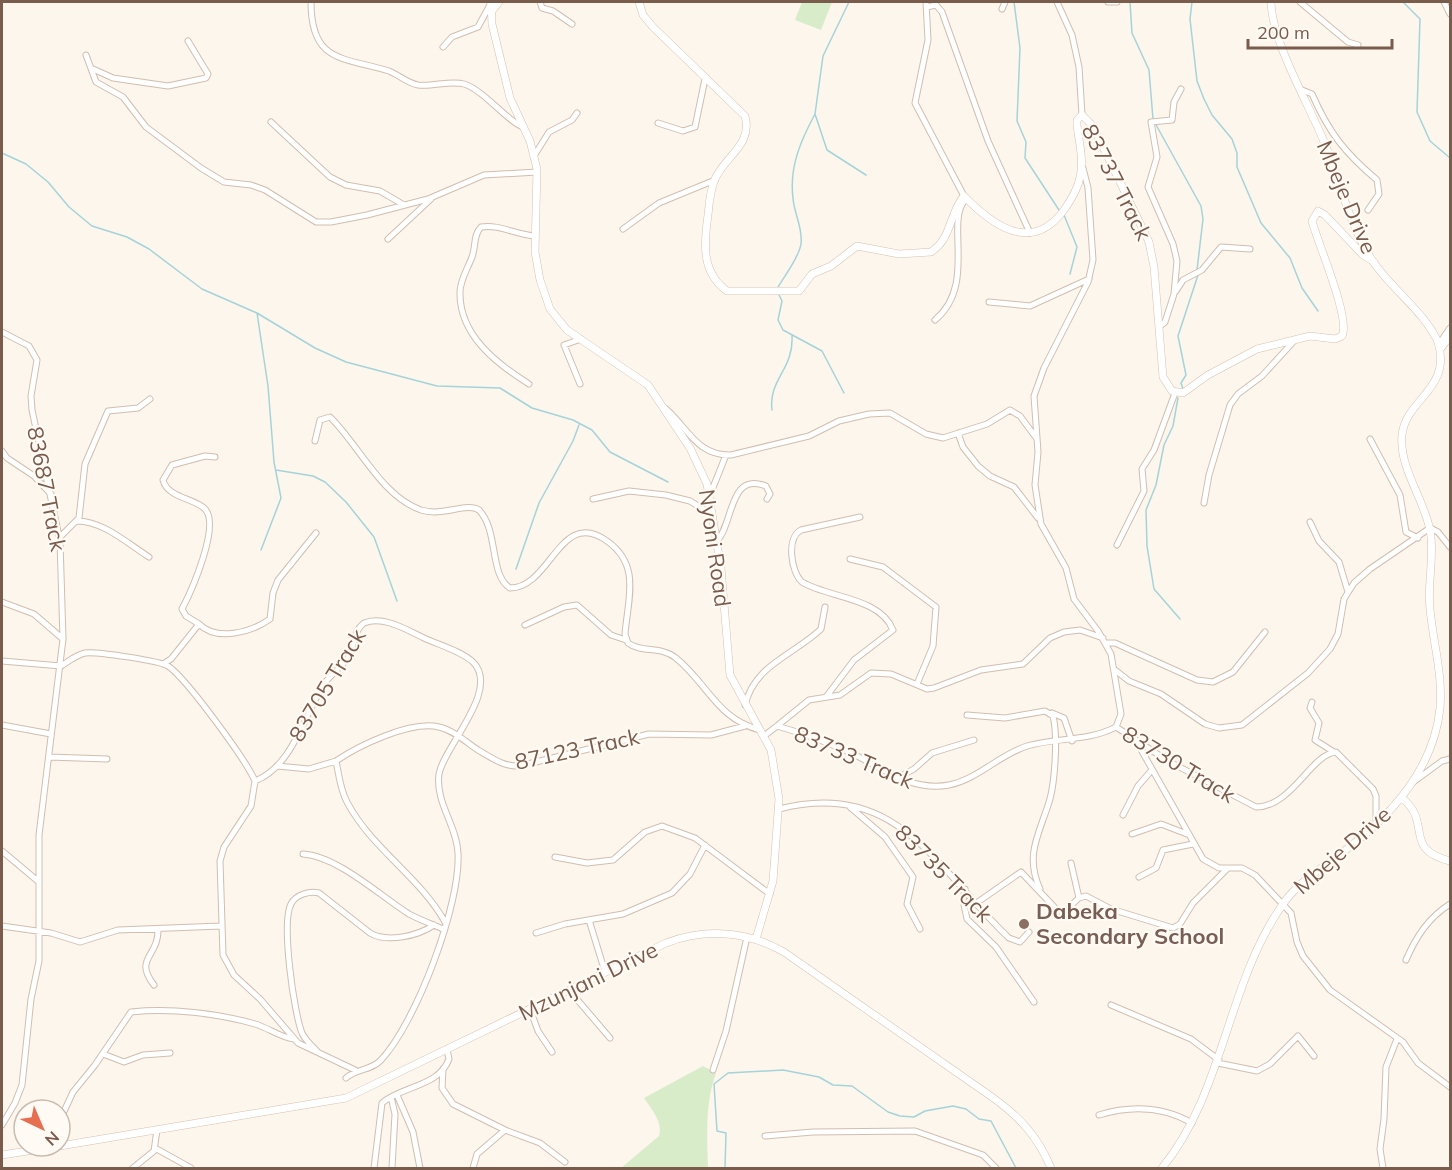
<svg xmlns="http://www.w3.org/2000/svg" width="1452" height="1170" viewBox="0 0 1452 1170" font-family="Mulish,sans-serif">
<style>
.green{fill:#d8ecc9}
.lines{fill:none;stroke-linecap:round;stroke-linejoin:round}
.stream{stroke:#a5d3da;stroke-width:1.5}
.street-casing{stroke:#d1beb0;stroke-width:7}
.secondary-casing{stroke:#d6c0b0;stroke-width:8}
.street{stroke:#fff;stroke-width:5}
.secondary{stroke:#fff;stroke-width:7}
.education-dot{fill:#8d6e63;stroke:#fffaf3;stroke-width:2}
.labels{text-anchor:middle;dominant-baseline:central;stroke-width:4.5;stroke-linejoin:round;paint-order:stroke}
.street-label{font-size:22px;fill:#7a5c4d;stroke:#fffaf3}
.education-label{font-size:22px;font-weight:bold;fill:#785e54;stroke:#fffaf3;text-anchor:start}
</style>
<rect width="100%" height="100%" fill="#fdf6ec"/>
<path class="green" d="M802 2H832L821 30 795 20Z
M703 1066 716 1073C705 1103 707 1137 708 1168H621L659 1136C663 1122 652 1110 644 1098Z"/>
<g class="lines">
<path class="stream" d="M849 2 823 56 815 114 827 150 866 175
M1014 2 1020 48 1017 121 1026 142 1025 158 1059 210
M1130 2 1132 33 1149 70 1153 119
M1192 2 1190 19 1197 81 1204 99 1212 115 1232 139 1237 153V167L1261 223 1290 258 1302 288 1318 311
M1403 2 1420 19 1417 112 1430 141 1450 158
M1155 123 1201 206 1203 219 1197 270
M2 153 26 164 48 182 69 207 92 226 127 237 149 249 202 289 257 313 268 386 274 462 281 498 261 550
M1064 215 1077 247 1070 274
M777 289C784 276 799 258 801 244 803 227 794 214 793 198 789 167 801 140 815 114
M778 293 782 301 778 320 783 330 822 351 844 393
M257 313 315 348 346 362 437 386 500 388 532 408 573 420 592 430 610 452 668 482
M1183 389 1181 383 1186 375 1178 336 1198 275
M1178 398 1173 426 1164 445 1156 485 1146 510 1147 546 1154 589 1180 619
M772 410C768 380 794 369 792 336
M276 470 313 476 325 482 346 502 374 537 397 601
M516 569 539 503 573 441 579 425
M725 1168 726 1133 717 1131 714 1084 728 1073 783 1070 819 1077 833 1085 852 1086 888 1112 900 1116 914 1117 925 1111 953 1106 966 1109 979 1119 991 1121 1016 1168"/>
<g class="street-casing">
<path id="street" d="M311 2C311 63 343 57 389 71 399 75 407 83 418 85 433 87 450 80 464 84 484 90 509 123 523 127
M540 2 542 8 553 11 572 24
M926 2 928 40 915 103 964 196
M1057 2 1072 35 1079 67 1082 115
M1108 2H1117
M1300 2 1348 42 1358 45
M1444 2 1450 14
M927 7 936 5 942 12 988 141 1030 233
M1002 9 1005 2
M443 47 452 37 478 27 491 3
M86 55 96 82 123 97 146 127 201 168 224 182 251 185 265 190 316 222H331L367 215 428 199 484 175 537 172
M93 69 113 78 168 86 206 78 208 74 188 41
M1302 90 1312 94C1329 133 1345 153 1377 180L1379 194 1368 210
M271 122 330 177 346 185 380 191 404 205
M658 123 683 131 695 127 705 79
M534 156 549 132 572 120 577 113
M1083 168 1088 188 1093 260 1088 282 1044 368 1034 396 1038 452 1035 485 1041 524 1066 568 1074 599 1098 631 1111 654 1121 714 1116 727
M623 229 659 203 715 180
M388 239 431 199
M1176 291 1183 280 1202 270 1221 247 1250 249
M989 302 1030 306 1089 279
M935 320C977 285 945 223 965 200
M1159 327 1165 322 1174 294 1177 261 1173 244 1148 187 1157 157 1151 122 1172 120 1174 102 1181 89
M2 332 29 346 37 360 31 396 32 410 60 541 63 639 39 835V961L31 999 22 1085 15 1103 2 1125
M1439 344 1450 328
M529 384C497 364 459 335 460 292 460 280 468 268 472 257 476 247 473 235 481 227 500 224 516 235 535 236
M580 384 564 345 581 339
M666 409C688 428 697 456 731 455L809 436 839 421 869 414 890 413 926 434 943 438 987 424 1010 410 1020 416 1037 439
M958 433 963 447 978 466 990 476 1014 487 1038 518
M1370 439 1400 495 1406 532 1418 538
M315 441 320 420 330 417C359 445 381 496 421 510 443 517 466 502 479 510 499 531 489 575 510 588 551 588 560 507 607 541 641 565 628 598 625 634L628 643C641 653 662 646 676 658 708 684 717 719 760 730
M2 451 7 458 34 476 51 494
M710 495 726 455
M593 499 629 491 666 495 690 501 711 514
M1204 503 1209 475 1230 405 1238 394 1262 376 1294 341
M77 521C103 521 127 543 149 557
M1310 522 1319 541 1339 562 1348 592
M60 537 79 518 85 464 108 411 138 408 150 399
M716 542C734 525 728 471 766 486L770 494 767 499
M1117 545 1144 491 1142 469 1154 450 1175 393
M850 559 883 567 936 607 933 646 917 684
M2 602 34 614 63 639
M199 624C217 642 252 632 270 619L273 593 278 580 316 533
M525 625 564 607 577 605 611 635 626 640
M1106 643H1115L1197 680 1213 682 1233 672 1265 632
M2 661 61 666
M163 664 171 659 199 624 186 616 182 609C191 592 222 523 204 508 192 498 167 497 163 480L172 465 205 456 215 457
M61 666C69 661 76 655 85 653 95 651 160 661 168 666 186 678 246 760 255 781L251 806 224 847 220 861 223 955 234 975 260 999 298 1043 355 1070
M1115 670 1129 681 1161 694 1205 724 1219 728 1242 725 1308 673 1330 649 1338 634 1344 599 1354 583 1370 569 1430 528 1438 532 1450 547
M826 697 854 660 893 630C880 597 828 598 802 582 791 572 786 538 801 530L860 517
M1312 702 1310 708 1319 723 1315 740 1334 752
M745 705C755 664 794 655 821 629L825 607
M1052 713 1064 718 1072 741
M967 715 1005 718 1045 711 1053 716C1058 736 1055 779 1050 799 1040 833 1024 854 1040 889
M2 725 51 734
M777 726 809 700 840 695 871 673 891 674 927 689 934 688 981 670 1023 664 1050 638 1064 632 1080 630 1103 638
M1116 727 1168 761 1256 807C1292 807 1311 754 1336 752L1373 789 1376 796V824
M764 736 777 726C802 733 827 742 851 753 883 768 911 792 949 785 978 779 999 755 1027 746 1057 737 1087 742 1116 727
M1135 739 1203 859 1219 868H1242L1255 875 1291 913 1297 942 1303 956 1330 990 1403 1042 1418 1063 1450 1087
M49 757 107 759
M277 766 309 769 336 761
M897 778 914 769 932 753 974 740
M255 781C293 766 304 715 324 684 331 674 342 667 349 656 355 644 353 631 364 623 383 615 407 630 424 638 439 645 461 651 473 662 501 690 444 746 439 774 435 802 457 826 458 853 461 904 416 1023 381 1060 371 1071 357 1068 346 1078
M1412 783 1442 761 1450 759
M850 807 885 837 913 877 907 904 920 929
M779 809C898 778 937 870 1009 938L1020 942 1029 932
M1123 815 1138 786 1151 771
M1132 834 1161 824 1187 834
M2 851 39 882
M303 854C337 856 379 895 409 914 420 920 432 924 443 929
M555 857 587 863 613 860 645 832 662 826 695 838 770 894
M1071 863 1079 898
M1139 877 1156 868 1163 850 1193 844
M965 889 963 900 967 919 996 947 1034 1002
M975 904 1021 872 1058 911H1065L1079 898 1086 896 1111 909 1173 928 1180 924 1193 903 1227 869
M589 920 605 972
M445 922C420 877 371 848 347 802 340 789 339 775 336 761 358 746 411 720 439 727 453 730 466 742 478 750 492 758 504 767 520 766L649 734 711 735 745 726
M2 926 51 933 80 942 118 930 221 926
M536 933 565 924 623 914 672 893 690 874 705 845
M1406 960C1416 937 1428 918 1450 904
M154 985C133 958 159 957 158 929
M569 990 610 1038
M1111 1005 1191 1039 1219 1060
M530 1009 538 1031 552 1052
M317 1051C312 1046 305 1040 302 1033 294 1013 281 923 291 904 296 894 310 891 319 893L370 933C387 943 418 936 434 925
M103 1054 124 1062 143 1055 170 1053
M1218 1063 1257 1071 1270 1064 1298 1036 1314 1056
M443 1069 442 1088 453 1104 505 1130 540 1143 565 1162
M713 1070 726 1031 747 937
M397 1095 413 1132 420 1168
M391 1097 395 1114 392 1168
M1099 1115C1132 1105 1162 1106 1192 1123
M60 1120 73 1092 95 1065 131 1012C171 1008 217 1013 255 1024 269 1028 279 1037 294 1039
M765 1136 813 1132 915 1131 983 1155 996 1168
M155 1148 191 1168
M133 1168 154 1151 157 1130
M374 1168 382 1103C401 1086 439 1087 449 1059L447 1050
M473 1168 477 1154 505 1130
M1383 1168 1380 1149 1384 1119 1386 1067 1397 1039"/>
</g>
<g class="secondary-casing">
<path id="secondary" d="M491 2 492 24 510 98 530 141 537 169 535 252 540 280 550 309 567 330 648 385 690 448 707 484 721 568 730 675 771 750 779 799 773 881 756 939
M639 2 643 15 653 27 745 116C753 145 725 156 715 179 710 190 709 203 708 215 704 243 701 272 727 291H799L812 274 831 266 857 246 899 254 931 252C952 239 949 213 964 196 993 226 1032 254 1064 210 1071 200 1078 189 1080 177 1084 160 1079 142 1077 125V120L1082 115 1093 126 1149 242 1154 267 1163 377 1172 391 1183 393 1208 375 1257 349 1310 336 1335 339 1342 336C1351 319 1318 244 1312 221L1318 211 1325 215 1363 255 1374 262
M491 12 499 2
M1441 348 1450 336
M1402 798C1433 823 1402 849 1450 861
M60 1146 346 1098 666 943C706 928 747 931 784 952L992 1097C1020 1117 1038 1137 1051 1168
M2 1155 59 1146
M1162 1168C1225 1091 1226 985 1283 904 1298 882 1322 868 1343 852 1390 817 1434 769 1440 708 1443 675 1433 642 1430 609 1427 583 1435 555 1430 530 1424 499 1399 468 1402 435 1406 398 1452 390 1438 342 1424 311 1391 289 1372 260 1350 226 1341 186 1327 149 1311 107 1272 44 1271 2"/>
</g>
<use href="#street" class="street"/>
<use href="#secondary" class="secondary"/>
</g>
<circle class="education-dot" cx="1024" cy="924" r="6"/>
<g class="labels">
<g class="street-label">
<text transform="translate(1117 182) rotate(63)">83737 Track</text>
<text transform="translate(1347 197) rotate(67)">Mbeje Drive</text>
<text transform="translate(47 489) rotate(79)">83687 Track</text>
<text transform="translate(715 548) rotate(82)">Nyoni Road</text>
<text transform="translate(327 685) rotate(-59)">83705 Track</text>
<text transform="translate(577 749) rotate(-12)">87123 Track</text>
<text transform="translate(854 757) rotate(23)">83733 Track</text>
<text transform="translate(1179 764) rotate(31)">83730 Track</text>
<text transform="translate(1342 850) rotate(-41)">Mbeje Drive</text>
<text transform="translate(944 873) rotate(45)">83735 Track</text>
<text transform="translate(588 981) rotate(-26)">Mzunjani Drive</text>
</g>
<g class="education-label">
<text x="1036" y="911">Dabeka<tspan x="1036" dy="25">Secondary School</tspan></text>
</g>
</g>
<rect width="1452" height="1170" fill="none" stroke="#7a5c4d" stroke-width="6"/>
<g transform="translate(42 1128) rotate(136)"><circle r="28" fill="#fffaf3" stroke="#cabbb1" stroke-width="1.5"/>
<path d="M0-4.5L10 22L0 15L-10 22Z" fill="#e76f51"/>
<text y="-9" font-size="16" font-weight="bold" text-anchor="middle" fill="#7a5c4d">N</text>
</g>
<path d="M1248 39v9h144v-9" fill="none" stroke="#7a5c4d" stroke-width="3"/>
<text x="1257" y="39" font-size="18" fill="#7a5c4d" stroke="#fffaf3" stroke-width="4.5" paint-order="stroke">200 m</text>
</svg>
